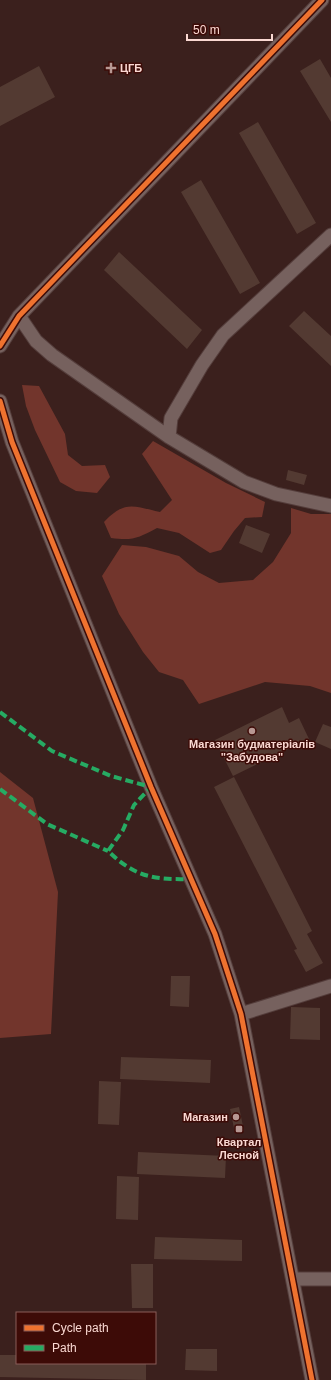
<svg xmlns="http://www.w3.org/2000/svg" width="331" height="1380" viewBox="0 0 331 1380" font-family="Arial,sans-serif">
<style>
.forest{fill:#72352c}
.building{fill:#533a32}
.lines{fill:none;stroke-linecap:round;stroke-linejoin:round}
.minor-casing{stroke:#543d3b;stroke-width:15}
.minor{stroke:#76615e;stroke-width:13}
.quiet{stroke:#26ab63;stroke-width:4;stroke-dasharray:8 4;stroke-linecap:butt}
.cycleway-casing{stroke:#3d0b07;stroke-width:8}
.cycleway{stroke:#ef722f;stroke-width:5}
.poi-dot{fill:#b79893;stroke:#3d0b07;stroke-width:1.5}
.labels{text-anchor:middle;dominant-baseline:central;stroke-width:3;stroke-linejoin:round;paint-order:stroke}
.poi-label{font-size:11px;font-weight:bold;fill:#fad8d2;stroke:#3d0b07}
</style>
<rect width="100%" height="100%" fill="#3b201d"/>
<path class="forest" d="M22 385 39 386 65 434 68 455 82 466 105 465 110 477 97 493 76 491 60 482 35 430 26 406Z
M153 441 226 483 265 502 262 517 245 518 234 531 221 550 210 553 179 533 157 528C138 538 133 541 111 538L104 522C125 500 133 506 160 512L172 500 142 454Z
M291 508 311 514H331V693L310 686 265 682 199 704 183 680 159 672 143 652 119 614 102 576 122 545 146 547 179 556 198 572 219 583 253 580 273 562 291 533Z
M0 772 33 798 58 892 51 1034 0 1038Z"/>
<path class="building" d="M320 59 331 78V122L300 71Z
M39 66 55 97 0 126V87Z
M258 122 316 223 297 234 239 133Z
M201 180 260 283 240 294 181 192Z
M119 252 202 330 187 349 104 270Z
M304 311 331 336V366L289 326Z
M288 470 307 475 304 485 286 480Z
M246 525 270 534 262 553 239 543Z
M282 707 289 723 299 718 309 739 233 776 215 740Z
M323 724 331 727V749L315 742Z
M234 777 312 931 307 934 323 963 306 972 294 950 297 949 214 787Z
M171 976H190L189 1007 170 1006Z
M291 1007 320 1008V1040L290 1039Z
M121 1057 211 1060 210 1083 120 1079Z
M99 1081 121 1082 119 1125 98 1124Z
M239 1107 244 1131 235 1133 230 1109Z
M138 1152 226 1156 225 1178 137 1174Z
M117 1176 139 1177 138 1220 116 1219Z
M155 1237 242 1240V1261L154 1259Z
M131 1264H153V1308H132Z
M186 1349H217V1371L185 1370Z
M0 1355H17V1363H146V1380L0 1377Z"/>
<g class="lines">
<g class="minor-casing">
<path id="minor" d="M19 316 36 341 52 355 169 437 244 482 276 494 331 506
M0 346 19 316 322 0
M0 401 12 442 151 787 215 934 241 1014 312 1380
M169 437 171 418 202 365 223 335 331 235
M241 1014 331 986
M294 1279H331"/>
</g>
<use href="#minor" class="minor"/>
<path class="quiet" d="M0 712 52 751 111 776 151 787 134 805 123 830 108 851C135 877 154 880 191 879
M0 789 47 824 108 851"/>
<g class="cycleway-casing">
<path id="cycleway" d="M0 346 19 316 322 0
M0 401 12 442 151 787 215 934 241 1014 312 1380"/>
</g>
<use href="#cycleway" class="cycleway"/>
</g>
<g class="poi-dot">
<path d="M109 62h4v4h4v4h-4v4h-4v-4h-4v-4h4z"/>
<circle cx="252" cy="731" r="4"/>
<circle cx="236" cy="1117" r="4"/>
<rect x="235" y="1125" width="8" height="8" rx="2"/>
</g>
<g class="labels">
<g class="poi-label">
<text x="120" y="68" text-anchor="start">ЦГБ</text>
<text x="252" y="744">Магазин будматеріалів<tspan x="252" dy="13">"Забудова"</tspan></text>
<text x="228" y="1117" text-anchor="end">Магазин</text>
<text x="239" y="1142">Квартал<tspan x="239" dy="13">Лесной</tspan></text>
</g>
</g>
<rect x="16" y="1312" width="140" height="52" fill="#3d0b07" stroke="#895d58"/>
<rect x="24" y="1325" width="20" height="6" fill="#ef722f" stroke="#895d58"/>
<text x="52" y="1332" font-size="12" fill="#fad8d2">Cycle path</text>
<rect x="24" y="1345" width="20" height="6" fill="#26ab63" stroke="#895d58"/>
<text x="52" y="1352" font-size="12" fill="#fad8d2">Path</text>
<path d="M187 34v6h85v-6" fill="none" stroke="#fad8d2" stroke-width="2"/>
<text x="193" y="34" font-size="12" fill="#fad8d2" stroke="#3d0b07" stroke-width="3" paint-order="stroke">50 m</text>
</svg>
